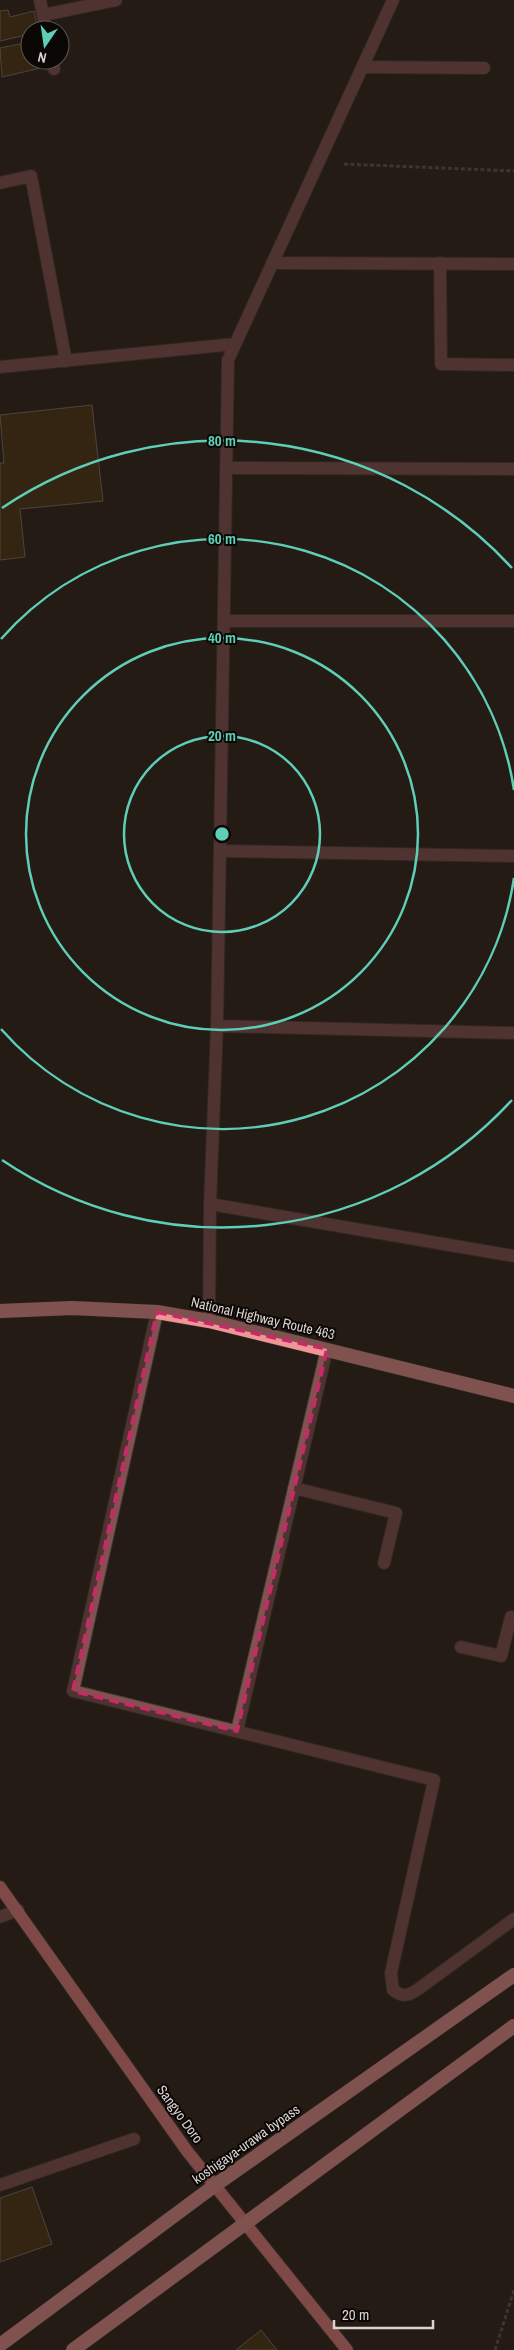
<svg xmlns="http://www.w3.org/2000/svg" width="514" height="2350" viewBox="0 0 514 2350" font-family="'Archivo Narrow',sans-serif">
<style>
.building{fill:#47300f;stroke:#7e766b}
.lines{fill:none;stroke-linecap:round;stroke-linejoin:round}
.service-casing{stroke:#3e3530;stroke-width:14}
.minor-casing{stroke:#3e3530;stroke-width:14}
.tertiary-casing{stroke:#3e3530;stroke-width:14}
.primary-casing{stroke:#3e3530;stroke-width:14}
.trunk-casing{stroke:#3e3530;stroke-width:15}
.path{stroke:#5d5450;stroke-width:3;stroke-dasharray:4 2.5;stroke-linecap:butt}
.service{stroke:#845051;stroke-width:12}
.minor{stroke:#845051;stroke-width:12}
.tertiary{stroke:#845051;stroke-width:12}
.primary{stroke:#eb8084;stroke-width:12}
.trunk{stroke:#f09496;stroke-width:14}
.marked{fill:none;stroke:#c42b67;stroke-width:4;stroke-dasharray:10 6;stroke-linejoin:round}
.ring{fill:none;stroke:#5eceb7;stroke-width:2.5}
.labels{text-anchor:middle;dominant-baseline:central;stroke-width:4;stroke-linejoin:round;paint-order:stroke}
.street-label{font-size:14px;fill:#dbd3d0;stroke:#0b0705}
.centre{fill:#5eceb7;stroke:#0b0705;stroke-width:2.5}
.ring-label{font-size:15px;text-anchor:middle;font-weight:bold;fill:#5eceb7;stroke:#0b0705;stroke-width:4;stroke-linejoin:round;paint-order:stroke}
</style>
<rect width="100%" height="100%" fill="#251b16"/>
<path class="building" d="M8 10 10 17 34 11 38 30H30V34L0 41V11Z
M30 42V60H43L45 67 2 77 0 48Z
M92 405 103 501 20 509 25 557 0 560V463H4L0 415Z
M32 2187 52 2244 0 2262V2198Z
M261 2330 277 2350H236Z"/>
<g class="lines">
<g class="service-casing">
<path id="service" d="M40 0 46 30
M43 15 116 0
M52 60 54 69
M362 67 484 68
M440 263 441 364 514 365
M0 2185 134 2139"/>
</g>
<g class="minor-casing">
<path id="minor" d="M0 183 31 176 66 361
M272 263 514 264
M0 367 235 344
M226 468 514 469
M224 621H514
M220 851 514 856
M217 1026 514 1033
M210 1204 514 1256
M157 1312 73 1691 434 1780 391 1973 393 1990C402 1997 408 1996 417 1990L514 1919
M294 1488 396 1513 384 1563
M461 1647 501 1656 511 1617 514 1618
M237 1731 327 1349
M0 1917 18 1910"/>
</g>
<g class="tertiary-casing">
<path id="tertiary" d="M209 1321 210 1204 217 1026 228 360 393 0"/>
</g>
<g class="primary-casing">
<path id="primary" d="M0 1887 187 2151 347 2350"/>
</g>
<g class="trunk-casing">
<path id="trunk" d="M0 1311 72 1308 157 1312 209 1321 514 1396
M0 2345 214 2186 514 1975
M73 2350 514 2026"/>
</g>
<path class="path" d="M344 164 514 171
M495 2350 514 2290"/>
<use href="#service" class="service"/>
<use href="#minor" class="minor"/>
<use href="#tertiary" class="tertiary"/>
<use href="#primary" class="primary"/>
<use href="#trunk" class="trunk"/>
</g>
<path d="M0 0H514V2350H0ZM157 1312 327 1349 237 1731 73 1691Z" fill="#251b16" fill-opacity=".55" fill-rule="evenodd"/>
<path class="marked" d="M157 1312 327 1349 237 1731 73 1691Z"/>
<g class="ring">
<circle cx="222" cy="834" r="98"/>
<circle cx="222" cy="834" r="196"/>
<path d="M514 878A295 295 0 0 1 1 1029M1 639A295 295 0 0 1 514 790"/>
<path d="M512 1100A393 393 0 0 1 2 1160M2 508A393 393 0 0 1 512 568"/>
</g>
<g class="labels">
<g class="street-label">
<text transform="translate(263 1318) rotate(13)">National Highway Route 463</text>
<text transform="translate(180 2114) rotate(54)">Sangyo Doro</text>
<text transform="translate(246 2144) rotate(-35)">koshigaya-urawa bypass</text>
</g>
</g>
<circle cx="222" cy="834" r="8" class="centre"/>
<g class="ring-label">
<text x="222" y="446">80 m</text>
<text x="222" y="544">60 m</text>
<text x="222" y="643">40 m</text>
<text x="222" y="741">20 m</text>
</g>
<g transform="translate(45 45) rotate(193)"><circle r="24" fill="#0b0705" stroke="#5e5956"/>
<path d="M0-4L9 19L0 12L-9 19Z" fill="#5eceb7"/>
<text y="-8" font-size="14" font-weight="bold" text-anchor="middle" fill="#dbd3d0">N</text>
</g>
<path d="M334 2320v8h99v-8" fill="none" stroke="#dbd3d0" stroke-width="2.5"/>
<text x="342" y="2320" font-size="15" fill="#dbd3d0" stroke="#0b0705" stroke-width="4" paint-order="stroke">20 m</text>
</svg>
